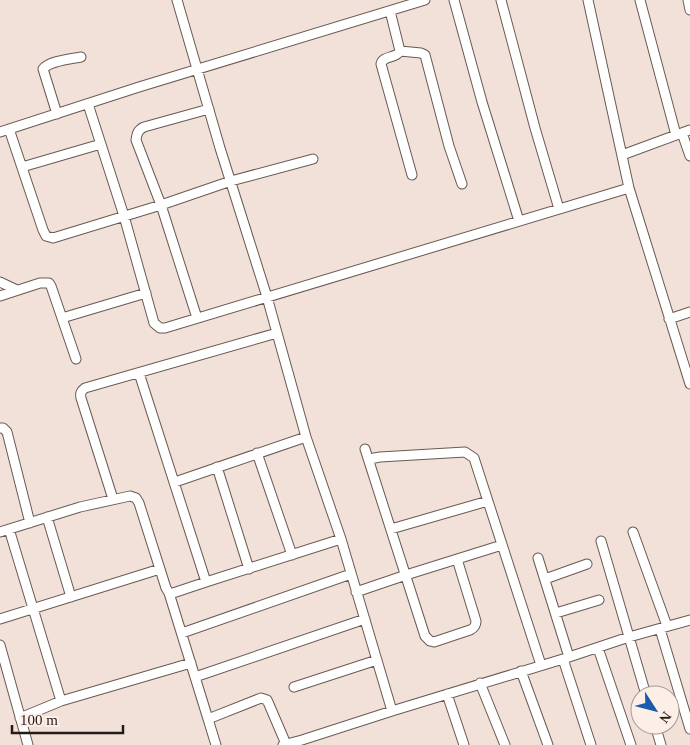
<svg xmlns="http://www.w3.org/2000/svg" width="690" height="745" viewBox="0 0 690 745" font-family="'Times New Roman',serif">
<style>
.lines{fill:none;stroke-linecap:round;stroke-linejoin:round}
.street-casing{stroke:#685a52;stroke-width:11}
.street{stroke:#fff;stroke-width:9}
</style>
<rect width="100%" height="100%" fill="#f2e1d8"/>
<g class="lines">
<g class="street-casing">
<path id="street" d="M177 0 220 148 267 297 306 437 341 539 392 711
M454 0 482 102 519 221
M501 0 535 128 559 209
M588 0 629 188 690 384
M640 0 676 135
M688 0 690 10
M390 11 400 51C396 59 383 55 381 64L412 175
M400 51 421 53 425 55 449 146 462 184
M88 104 124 216 154 323 160 328H165L629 188
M57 114 43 69C49 61 70 59 81 57
M9 129 43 230 46 236 53 238 161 205 231 181 313 159
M0 132 139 87 425 0
M682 133 690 156
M622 155 690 130
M22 167 101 144
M0 282 17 290
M0 296 40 283H49L51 286 76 359
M62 318 146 293
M197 318 161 205 136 140C137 133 138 130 144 127L209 109
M669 319 690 312
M139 373 206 582 341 539
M0 428H3L7 432 30 523
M365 449 425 636 430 641 434 642 470 630C474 628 476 626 476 621L457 559
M257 453 292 555
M369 459 380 457 465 452 474 458 541 665
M217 467 249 569
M175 482 306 437
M113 499 81 398C80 393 81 391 85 388L277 333
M47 517 71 597
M9 529 61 701 191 663
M391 529 488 501
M0 532 80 507 130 496 136 498 139 503 166 588 169 593H173L206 582
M633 532 667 626
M601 541 646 695
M538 558 569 657
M545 579 587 564
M356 592 406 575 502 545
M169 593 208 719
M556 613 599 600
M0 619 160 569
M660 629 690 729
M182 633 351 574
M0 645 28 745
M598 648 631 745
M563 659 591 745
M521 671 548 745
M195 677 365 619
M480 683 505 745
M294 687 377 660
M447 694 464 745
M20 718 61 701
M655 725 661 745
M216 745 208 719 261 698 267 700 268 702 286 744
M283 745 302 740 392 711 563 659 629 637 690 620"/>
</g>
<use href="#street" class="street"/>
</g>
<g transform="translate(655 710) rotate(126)"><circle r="24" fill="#fdefe8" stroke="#a59b95"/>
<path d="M0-4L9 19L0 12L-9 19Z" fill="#1b5bab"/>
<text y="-8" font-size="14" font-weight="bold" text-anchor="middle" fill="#221c19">N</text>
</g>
<path d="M12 725v8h111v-8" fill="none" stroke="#221c19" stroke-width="2.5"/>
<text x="20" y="725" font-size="15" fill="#221c19" stroke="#fdefe8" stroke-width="4" paint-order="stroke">100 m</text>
</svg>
